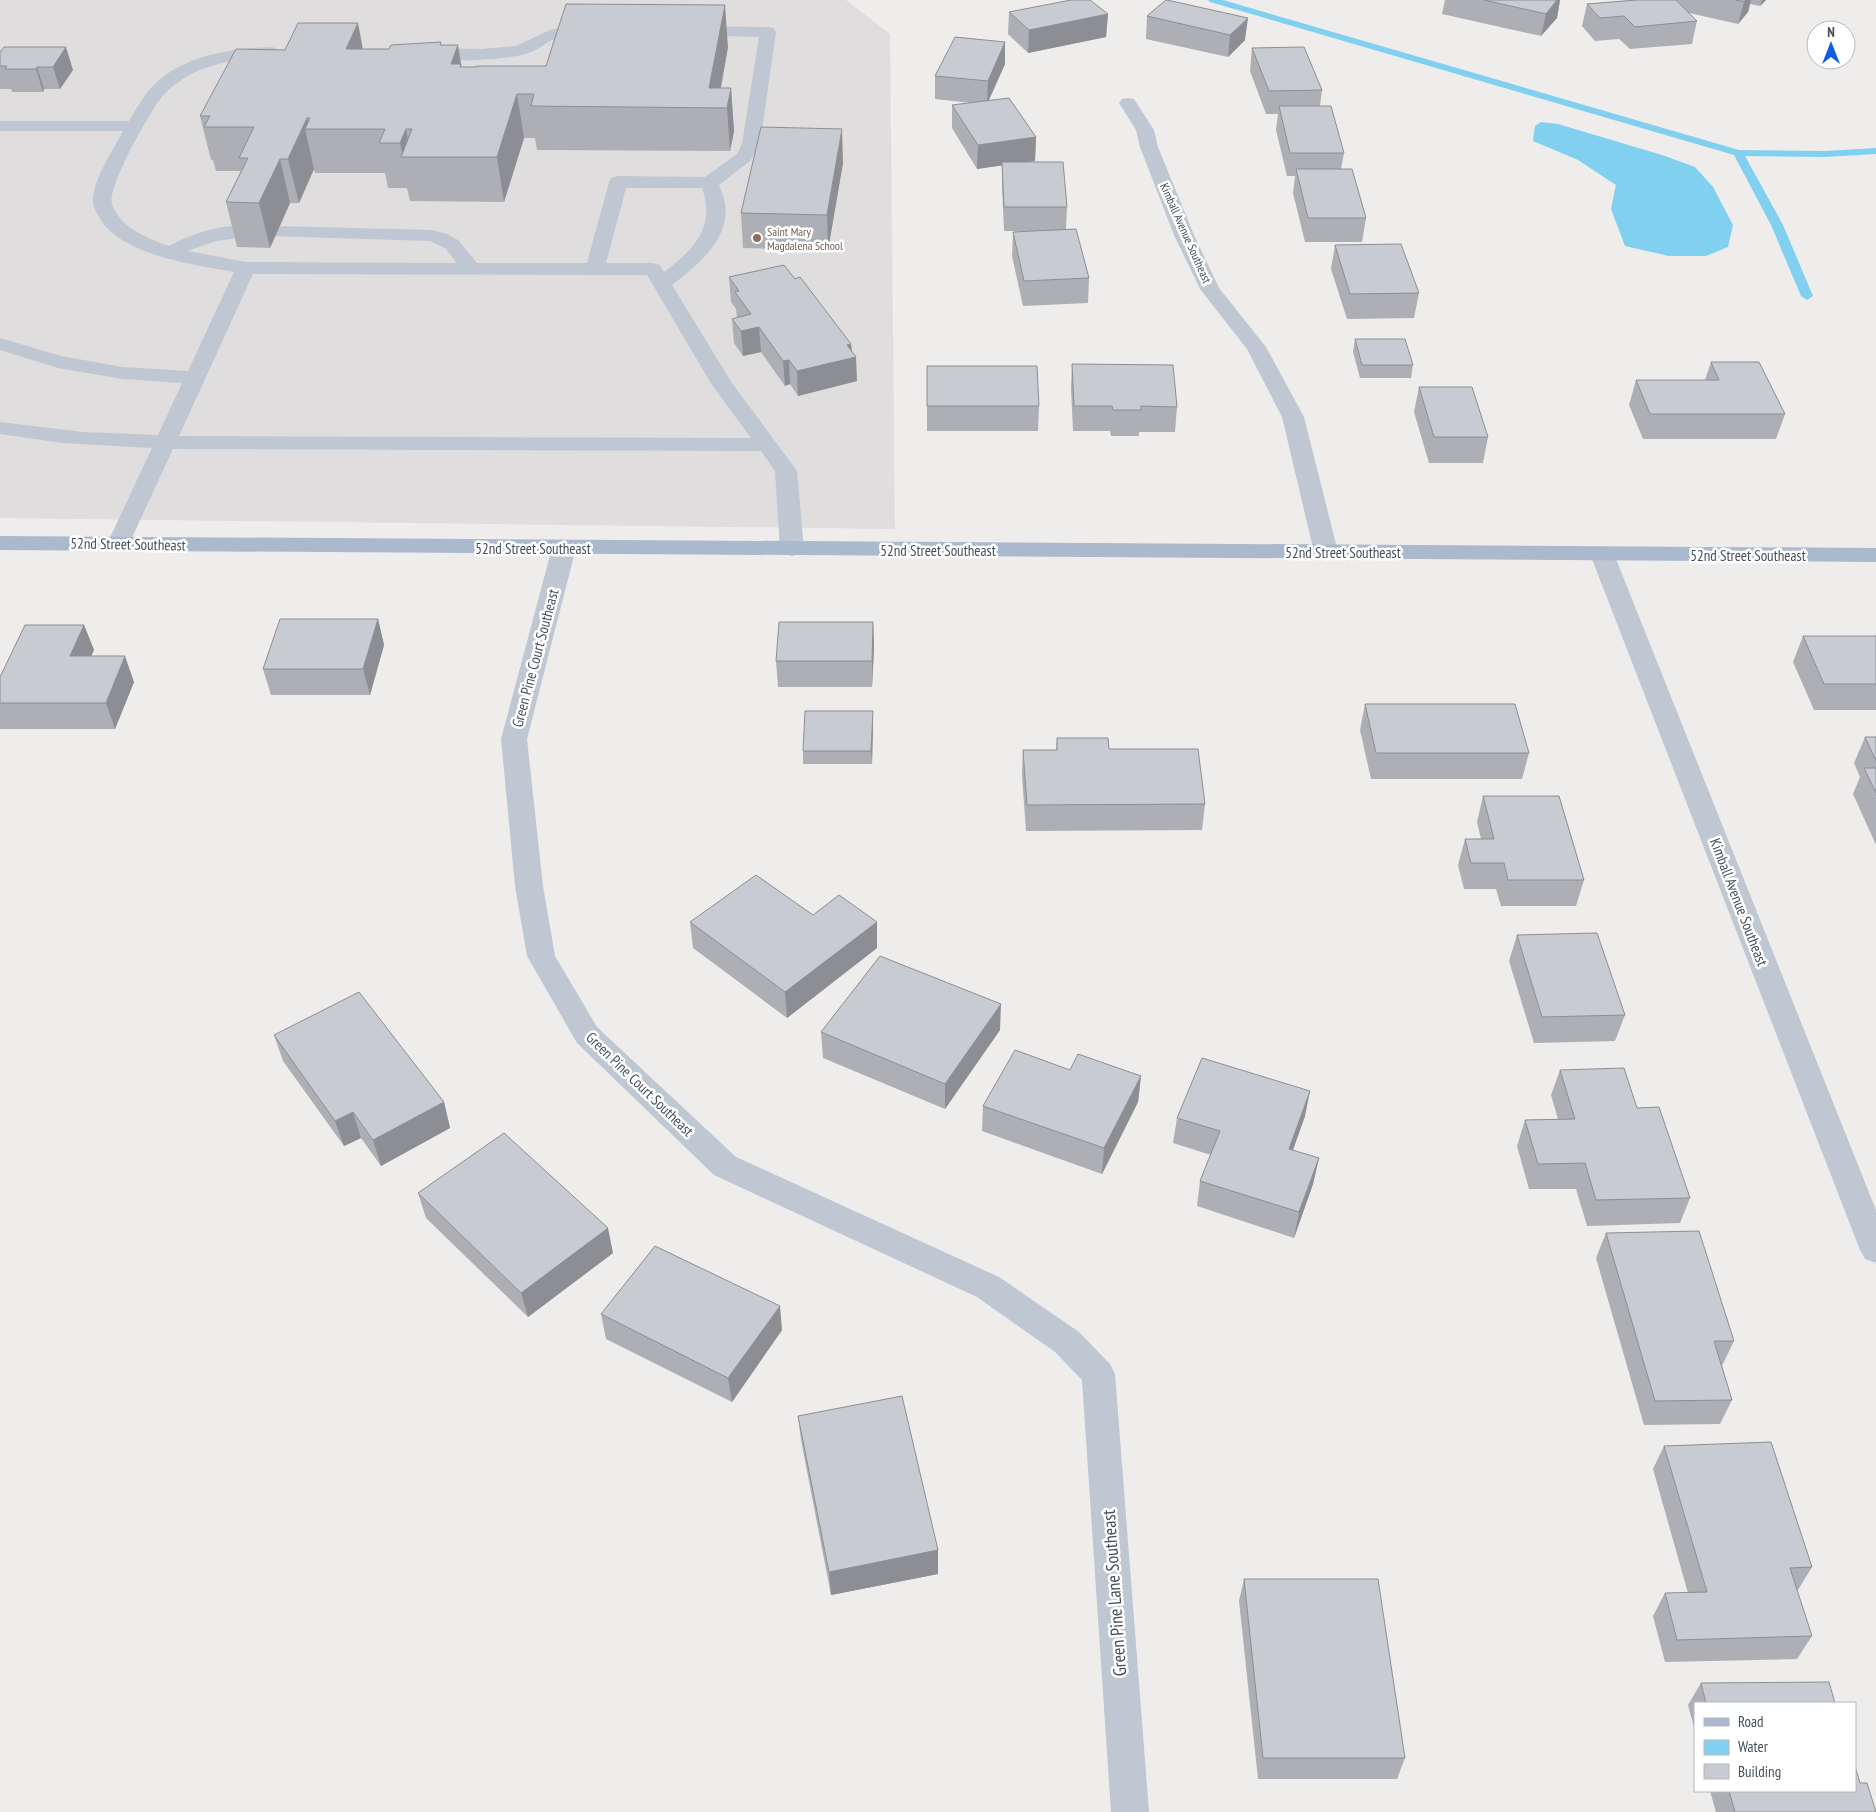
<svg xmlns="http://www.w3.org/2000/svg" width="1876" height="1812" viewBox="0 0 1876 1812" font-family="'PT Sans Narrow',sans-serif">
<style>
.education{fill:#e0ddde}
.water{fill:#82d0f0}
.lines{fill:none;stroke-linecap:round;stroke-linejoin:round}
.stream{fill:#82d0f0;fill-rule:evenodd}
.minor{fill:#bfc7d3;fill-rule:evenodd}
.major{fill:#aab9cd;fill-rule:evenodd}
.wall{fill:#adafb5}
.shaded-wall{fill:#8d8e93}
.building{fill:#c9cbd2;stroke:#8d8e93}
.education-dot{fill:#8d6e63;stroke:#fff;stroke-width:2}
.labels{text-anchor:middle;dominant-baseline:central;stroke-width:5;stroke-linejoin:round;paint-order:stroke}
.far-education-label{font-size:12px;fill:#785e54;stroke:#fff;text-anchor:start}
.far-street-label{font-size:12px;fill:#444e5b;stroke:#fff}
.street-label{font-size:15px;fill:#444e5b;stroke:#fff}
.near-street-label{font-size:18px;fill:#444e5b;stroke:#fff}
</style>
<rect width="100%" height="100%" fill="#efecec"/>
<path class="education" d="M0 0H846L890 34 895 529 0 518Z"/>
<path class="water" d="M1541 122 1558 124 1662 155 1695 167 1713 187 1733 225 1728 247 1706 256H1669L1625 246 1611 209 1616 185 1578 160 1533 141 1535 126Z"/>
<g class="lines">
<path class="stream" d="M1208 0H1223L1739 150 1825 151 1876 148V154L1825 157 1745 156 1783 225 1813 296 1807 300 1801 296 1771 225 1734 155 1210 2Z"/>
<path class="minor" d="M593 25 599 26 601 30 599 34C586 37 573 34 560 37 549 40 540 49 529 53 503 61 443 63 417 57L415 53 417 49 423 48 481 49 516 46 550 30 566 26Z
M689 26 768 27 774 28 776 32 760 144 750 161 719 185C721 191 724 197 725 203 731 238 697 266 672 285L732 383 797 471 804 549 800 554 792 556 784 554 780 549 775 471 761 451 173 449 129 544 126 549 118 551 110 549 107 544 152 448 62 443 0 434V422L83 432 158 435 182 383 123 379 58 368 0 350V338L61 356 123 367 188 371 234 272C196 265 117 255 98 215 95 209 92 204 93 197 96 174 113 151 123 131H0V121H129C136 110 142 98 151 88 181 56 228 49 270 47L276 48 278 52 276 56C267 58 258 58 249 58 227 61 204 66 184 78 176 84 167 90 161 98 149 113 107 188 112 204 120 228 147 238 169 246 192 234 226 221 252 228L255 232 252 236 216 241 188 251 246 262 457 263 445 248 430 241 269 236 266 232 269 228 276 226 432 230 447 234 458 240 477 263H587L609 182 611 178 618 176 705 177 737 154 742 144 759 37 683 35 681 31 683 27ZM626 188H702C716 228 694 249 664 272L660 265 653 263H606ZM253 274 647 275 712 385 751 438 179 436Z
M1128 98 1134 99 1154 130 1158 147 1194 235 1219 288 1266 347 1304 417 1338 552 1334 557 1326 559 1318 557 1314 552 1282 417 1247 349 1200 289 1174 235 1140 147 1136 130 1119 103 1122 99Z
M564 541 572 543 576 548 527 739 543 886 555 956 597 1027 736 1157 999 1277 1079 1332 1110 1364 1115 1374 1149 1812H1111L1082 1380 1055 1352 977 1297 714 1175 577 1043 527 956 515 886 501 739 552 548 556 543Z
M1602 547 1610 549 1614 554 1876 1210V1263L1865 1259 1860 1250 1590 554 1594 549Z"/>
<path class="major" d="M0 536 1876 548V562L0 550Z"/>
</g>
<path class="wall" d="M1166 0 1245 40 1228 57 1146 39 1147 16Z
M1445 0H1560L1557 18 1541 36 1442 14Z
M1634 0H1766L1760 6 1750 4 1748 12 1738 24 1689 13 1697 21 1692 44 1630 49 1619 39 1595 41 1582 26 1587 4Z
M1009 12 1108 14 1106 37 1028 53 1008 34Z
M441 45 461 67 546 66 728 47 721 88H731L734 131 730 151 537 150 535 138H524L504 202 410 201 407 188H388L385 173H315L314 169 299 203H290L270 248 237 247 226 202 241 171H216L213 160H211L200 116 363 49H389Z
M1252 48 1322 90 1320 106 1344 153 1341 169 1366 218 1362 242H1305L1293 193 1295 176H1287L1276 130 1278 114H1266L1250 71Z
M0 52 73 70 60 89H44L43 92H12L11 89H0Z
M1005 64 989 100 1036 137 1035 161 1026 162 1067 207 1066 229 1089 278 1088 303 1023 306 1012 256 1013 232 1039 231H1004L1002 185V165L977 169 952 128V105L971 103 935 99V76Z
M843 163 828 250 743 248 741 213Z
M1335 245 1419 293 1414 318 1347 319 1331 269Z
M729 277 795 279 851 344 852 351 857 381 798 396 790 384 785 386 761 352 743 356 734 343 732 319 737 318 736 309 731 302Z
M1355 339 1413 365 1411 378H1360L1353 352Z
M1711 362 1785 414 1776 439H1643L1629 405 1636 380H1705Z
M1072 364 1177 407 1175 432H1139V436H1111L1110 431H1073L1071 389Z
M927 366 1039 406 1038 431H927Z
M1419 387 1488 437 1483 463H1429L1414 412Z
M378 619 384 645 370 695H271L263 669Z
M873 622 874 647 872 687H778L776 661Z
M84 625 94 650 91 656 134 682 115 729H0V677Z
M1803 636H1876V710H1814L1793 662Z
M1365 704 1529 753 1522 779H1371L1360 730Z
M873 724 872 764H803V751Z
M1865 737H1876V845L1853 794 1860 777 1854 763Z
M1057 738 1109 749 1205 804 1202 830 1026 831 1022 776 1023 750H1056Z
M1483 796 1584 880 1576 906H1501L1496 889H1464L1458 865 1465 839H1481L1477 822Z
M813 915 877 922V948L787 1018 693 948 690 922Z
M1517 935 1625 1015 1615 1041 1534 1043 1509 961Z
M1000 1030 945 1109 823 1058 821 1032Z
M274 1035 444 1102 450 1128 381 1166 361 1138 344 1146 283 1061Z
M1070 1070 1141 1076 1138 1102 1102 1174 982 1131 983 1106Z
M1560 1070 1637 1108 1690 1198 1680 1223 1587 1226 1576 1189H1529L1517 1146 1525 1120 1558 1119 1551 1095Z
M1305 1116 1293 1150 1319 1158 1313 1184 1294 1238 1197 1206 1200 1181 1211 1155 1173 1143 1177 1118Z
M418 1193 613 1253 528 1317 426 1218Z
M1606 1233 1734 1341 1722 1366 1732 1400 1720 1424 1644 1425 1596 1258Z
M601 1314 782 1330 732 1402 606 1339Z
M798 1416 938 1550V1574L831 1595 801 1440Z
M1664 1446 1812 1567 1798 1590H1797L1812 1636 1797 1659 1665 1662 1653 1616 1665 1593H1688L1653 1469Z
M1244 1579 1405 1758 1397 1779H1258L1239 1601Z
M1701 1683 1835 1703H1695V1731L1688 1705Z
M1860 1783 1876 1812H1716L1710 1791H1855Z"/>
<path class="shaded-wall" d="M1557 0H1560L1557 18 1541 36 1546 14Z
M1746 0H1751L1748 12 1738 24 1744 2Z
M1762 0H1766L1760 6Z
M725 5 728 47 717 107 709 88Z
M1108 14 1106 37 1028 53 1029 30Z
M1248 18 1245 40 1228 57 1230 35Z
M358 23 366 66 346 49Z
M1005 42V64L987 104 988 81Z
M458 45 468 107 451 64Z
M66 47 73 70 60 89 53 67Z
M37 67 44 89 43 92 36 69Z
M731 88 734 131 730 151 727 108Z
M517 94 524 138 504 202 497 157Z
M307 118 310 129H305L314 169 299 203 288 159Z
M406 129 411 157H403L400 143Z
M842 129 843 163 828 250 827 215Z
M1036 137 1035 161 977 169 978 145Z
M280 159 290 203 270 248 259 203Z
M759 327 761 352 743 356 741 331Z
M851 344 852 357H856L857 381 798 396 797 371 847 345Z
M789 360 790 384 785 386 783 361Z
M378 619 384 645 370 695 363 669Z
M873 622 874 647 872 687V661Z
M84 625 94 650 80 682 70 656Z
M125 656 134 682 115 729 106 703Z
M873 711V724L872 764 871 751Z
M877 922V948L787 1018 785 992Z
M1001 1004 1000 1030 945 1109V1084Z
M1141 1076 1138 1102 1102 1174 1104 1148Z
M1310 1091 1305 1116 1284 1175 1289 1149Z
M444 1102 450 1128 381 1166 373 1140Z
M353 1112 361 1138 344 1146 335 1121Z
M1319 1158 1313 1184 1294 1238 1299 1212Z
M608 1228 613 1253 528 1317 521 1293Z
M780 1306 782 1330 732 1402 728 1378Z
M938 1550V1574L831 1595 829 1572Z"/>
<path class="building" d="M1071 0H1090L1108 14 1029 30 1009 12Z
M1166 0H1167L1248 18 1230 35 1147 16Z
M1484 0H1557L1546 14Z
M1636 0H1676L1697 21 1635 27 1624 16 1600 18 1587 4Z
M1736 0H1746L1744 2Z
M566 4 725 5 709 88H731L727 108 531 106 534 94H517L497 157H401L412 129H406L400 143H379L385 129H305L310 118H307L288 159H280L259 203 226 202 248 158H239L254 127H204L210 116H200L236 49 285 50 298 23H358L346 49H389L391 45 441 42 440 45H458L451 64H461L460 67H476V66H546Z
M955 37 1005 42 988 81 935 76Z
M4 47H66L53 67H37L36 69H5L7 66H0V52Z
M1304 47 1322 90 1269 91 1252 48Z
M1009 98 1036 137 978 145 952 105Z
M1279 106H1331L1344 153H1290Z
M761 127 842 129 827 215 741 213Z
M1002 162H1063L1067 207H1004Z
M1296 169H1352L1366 218H1308Z
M1076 229 1089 278 1024 281 1013 232Z
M1401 244 1419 293 1350 294 1335 245Z
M784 265 795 279 800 277 851 344 847 345 856 357 797 371 789 360 783 361 759 327 741 331 732 319 751 314 735 292 739 291 729 277Z
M1355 339H1405L1413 365H1362Z
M1711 362H1759L1785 414H1650L1636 380H1719Z
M1072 364 1173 365 1177 407 1141 406V410H1113L1112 406H1074Z
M927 366H1037L1039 406H927Z
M1419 387H1472L1488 437H1434Z
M280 619H378L363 669H263Z
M779 622H873L872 661H776Z
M25 625H84L70 656H125L106 703H0V677Z
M1803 636H1876V684H1824Z
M1365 704H1515L1529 753H1376Z
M805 711H873L871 751H803Z
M1865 737H1876V761Z
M1057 738H1108L1109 749H1198L1205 804 1027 805 1023 750H1057Z
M1864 768H1876V793Z
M1483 796H1559L1584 880H1508L1504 863H1471L1465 839H1494Z
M756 875 813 915 839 895 877 922 785 992 690 922Z
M1597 933 1625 1015 1542 1017 1517 935Z
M880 956 1001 1004 945 1084 821 1032Z
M359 992 444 1102 373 1140 353 1112 335 1121 274 1035Z
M1015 1050 1070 1070 1078 1054 1141 1076 1104 1148 983 1106Z
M1202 1058 1310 1091 1289 1149 1319 1158 1299 1212 1200 1181 1220 1131 1177 1118Z
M1624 1068 1637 1108 1659 1107 1690 1198 1596 1200 1585 1163 1538 1164 1525 1120 1575 1119 1560 1070Z
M504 1133 608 1228 521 1293 418 1193Z
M1699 1231 1734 1341H1714L1732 1400 1655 1401 1606 1233Z
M655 1246 780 1306 728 1378 601 1314Z
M902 1396 938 1550 829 1572 798 1416Z
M1771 1442 1812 1567 1790 1568 1812 1636 1677 1640 1665 1593 1707 1592 1664 1446Z
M1244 1579H1378L1405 1758H1263Z
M1829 1682 1835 1703H1706L1701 1683Z
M1855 1766 1860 1783H1867L1876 1812H1735L1729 1791H1855Z"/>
<circle class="education-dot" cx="757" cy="238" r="5"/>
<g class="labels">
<g class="far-education-label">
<text x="767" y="231">Saint Mary<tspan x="767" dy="14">Magdalena School</tspan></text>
</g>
<g class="far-street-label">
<text transform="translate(1186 233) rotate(66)">Kimball Avenue Southeast</text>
</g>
<g class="street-label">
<text transform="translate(128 544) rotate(1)">52nd Street Southeast</text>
<text x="533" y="548">52nd Street Southeast</text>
<text x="938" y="550">52nd Street Southeast</text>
<text x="1343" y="552">52nd Street Southeast</text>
<text x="1748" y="555">52nd Street Southeast</text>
<text transform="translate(535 658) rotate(-75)">Green Pine Court Southeast</text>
<text transform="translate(1739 902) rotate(69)">Kimball Avenue Southeast</text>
<text transform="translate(640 1084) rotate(44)">Green Pine Court Southeast</text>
</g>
<g class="near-street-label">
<text transform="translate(1114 1593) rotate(-94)">Green Pine Lane Southeast</text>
</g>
</g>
<rect x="1694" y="1702" width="162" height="90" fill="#ffffff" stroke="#b4b8bd"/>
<rect x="1704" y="1718" width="25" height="8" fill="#aab9cd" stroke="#b4b8bd"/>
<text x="1738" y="1727" font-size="15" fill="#444e5b">Road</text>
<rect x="1704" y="1740" width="25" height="15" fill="#82d0f0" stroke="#b4b8bd"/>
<text x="1738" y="1752" font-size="15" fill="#444e5b">Water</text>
<rect x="1704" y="1764" width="25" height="15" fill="#c9cbd2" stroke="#b4b8bd"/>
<text x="1738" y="1777" font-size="15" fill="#444e5b">Building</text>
<g transform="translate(1831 45)"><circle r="24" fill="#ffffff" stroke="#b4b8bd"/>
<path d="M0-4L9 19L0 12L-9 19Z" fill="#105ce5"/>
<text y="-8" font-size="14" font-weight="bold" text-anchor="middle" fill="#444e5b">N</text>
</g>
</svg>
